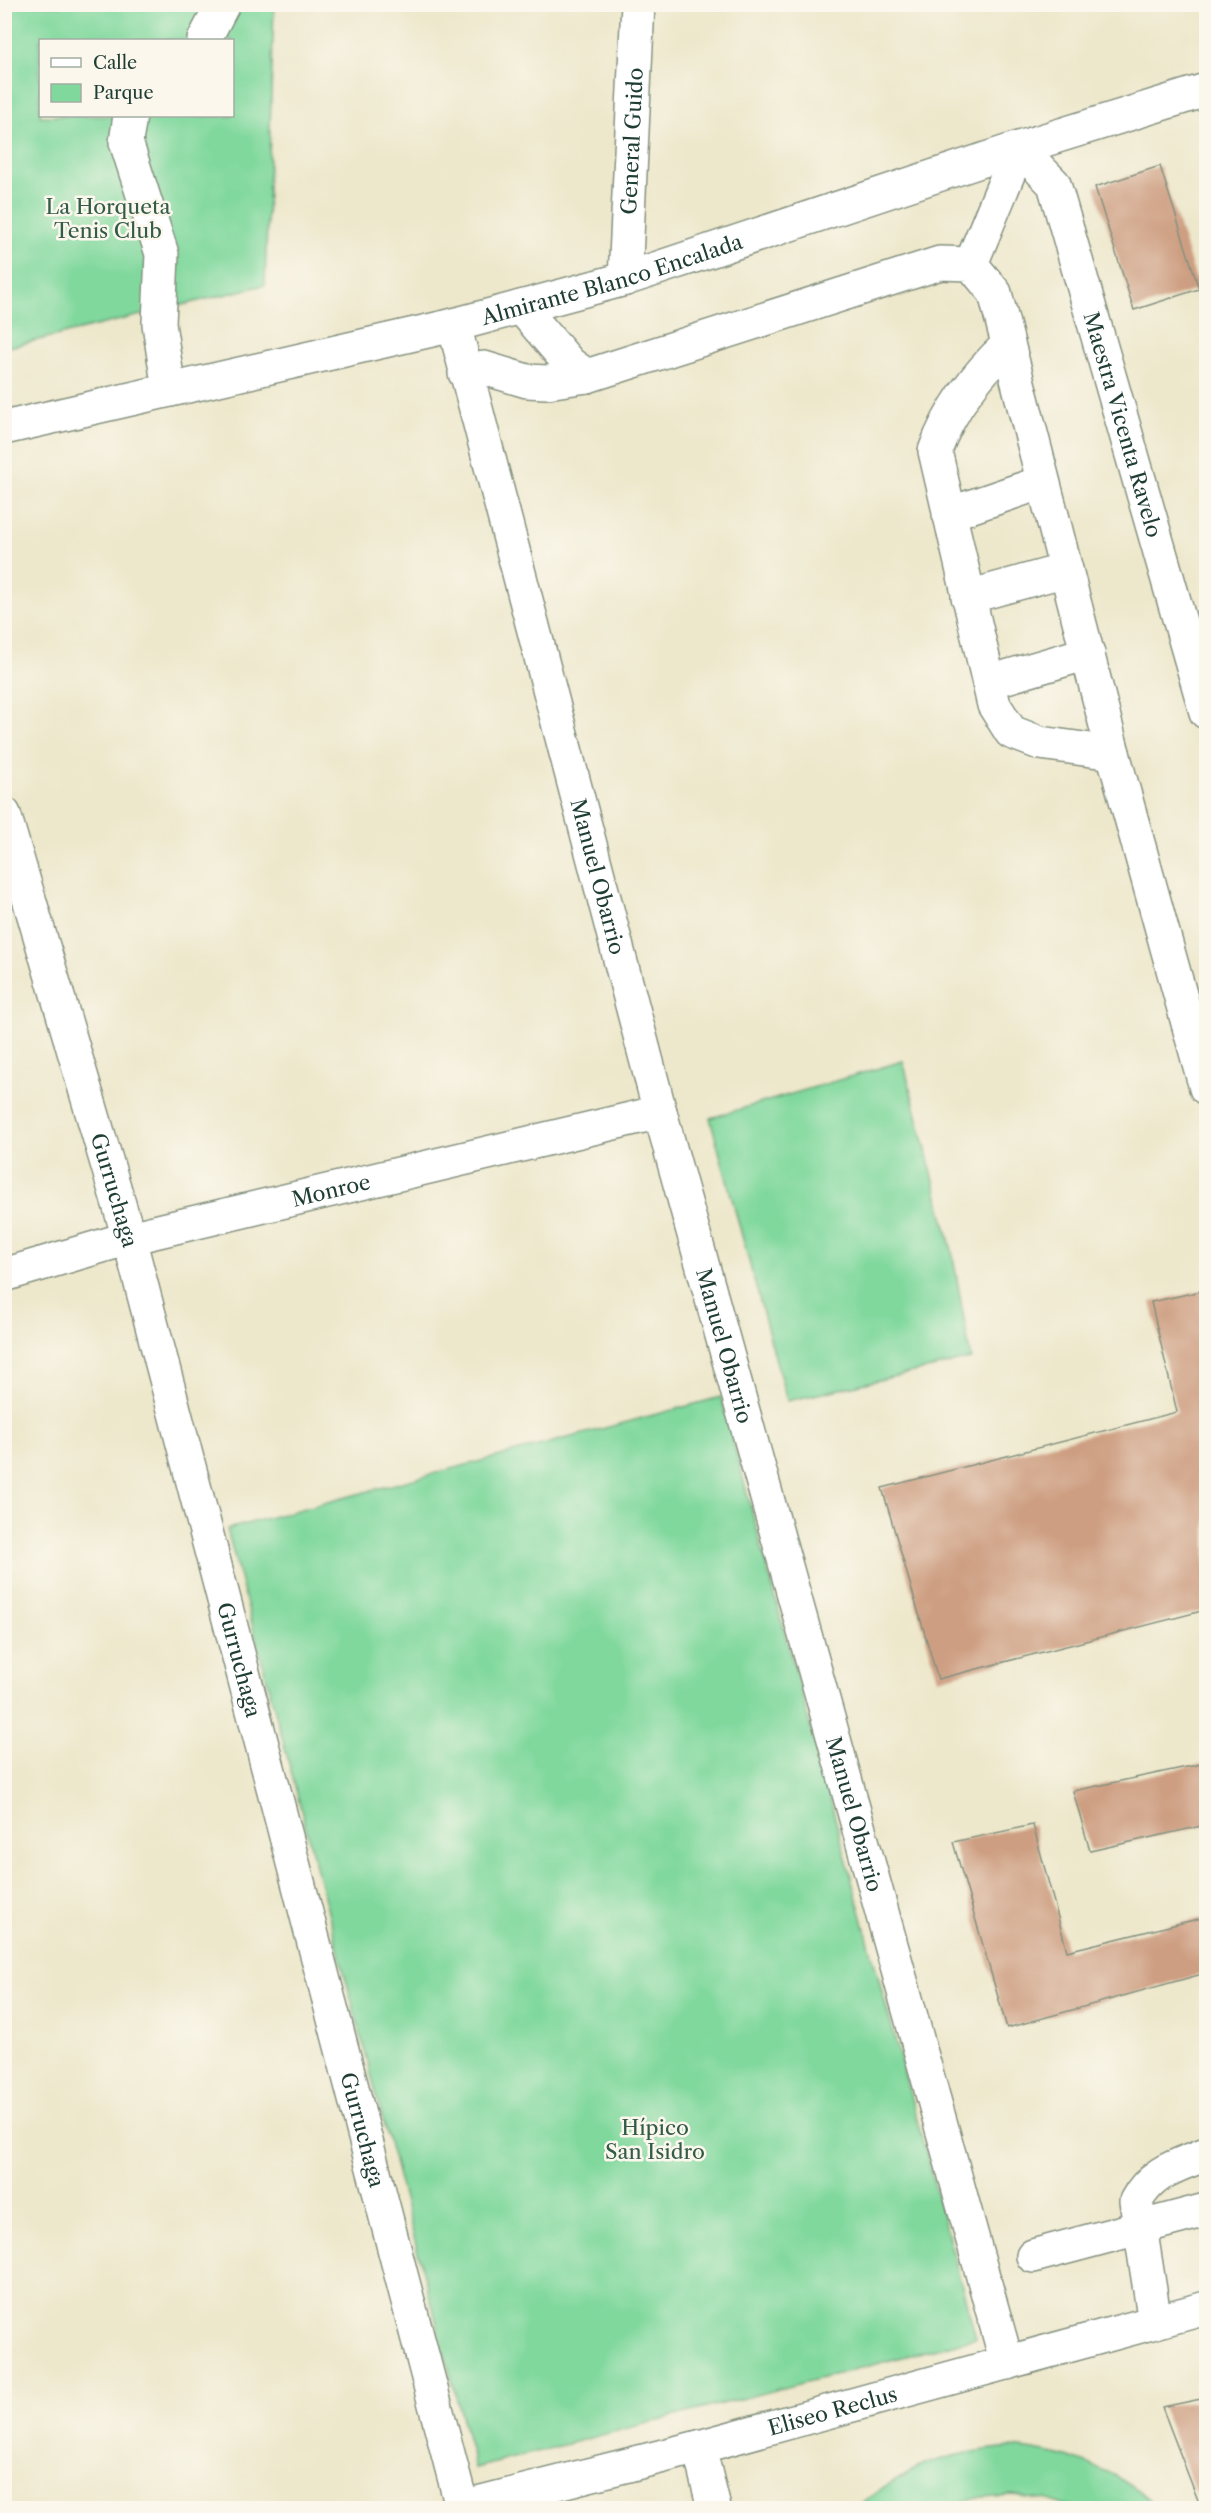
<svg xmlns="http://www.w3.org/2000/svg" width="1211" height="2513" viewBox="0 0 1211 2513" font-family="'Libre Caslon Text',serif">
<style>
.green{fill:#80d89d;stroke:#508a68;stroke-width:1.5;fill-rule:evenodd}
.building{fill:#cd9e81}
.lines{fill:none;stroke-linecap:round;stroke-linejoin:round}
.minor-casing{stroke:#869280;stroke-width:36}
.minor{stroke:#fff;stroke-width:33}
.labels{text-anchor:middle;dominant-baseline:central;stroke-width:5;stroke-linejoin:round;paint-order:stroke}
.street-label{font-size:21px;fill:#1f3d34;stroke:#fbf7ec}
.park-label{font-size:21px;fill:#325c49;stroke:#fbf7ec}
</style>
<rect width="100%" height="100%" fill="#fbf7ec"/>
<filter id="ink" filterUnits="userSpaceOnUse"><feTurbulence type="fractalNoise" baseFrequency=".0167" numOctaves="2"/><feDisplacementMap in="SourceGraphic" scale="12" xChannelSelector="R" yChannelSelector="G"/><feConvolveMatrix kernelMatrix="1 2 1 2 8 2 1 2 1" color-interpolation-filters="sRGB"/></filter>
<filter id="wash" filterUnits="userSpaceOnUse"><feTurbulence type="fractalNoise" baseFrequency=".008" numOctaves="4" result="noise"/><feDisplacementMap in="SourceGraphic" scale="24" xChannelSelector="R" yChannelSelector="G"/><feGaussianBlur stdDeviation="1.35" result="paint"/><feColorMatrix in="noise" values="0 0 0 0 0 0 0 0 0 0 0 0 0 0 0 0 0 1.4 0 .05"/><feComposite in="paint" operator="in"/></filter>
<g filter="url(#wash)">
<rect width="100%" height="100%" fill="#ede7cb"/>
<path class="green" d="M4 5H274L265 285 5 348ZM40 40H232V116H40Z
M903 1061 952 1251 971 1359 787 1401 710 1118Z
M721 1397 976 2338 475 2468 227 1529Z
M1012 2447C1071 2454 1114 2467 1159 2508H1074L1047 2500 1014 2495 981 2497 941 2508H856C908 2465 945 2453 1012 2447Z"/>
<g id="blocks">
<path class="building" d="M1160 166 1199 289 1134 310 1095 187Z
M1206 1290V1610L938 1679 882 1488 1177 1412 1151 1302Z
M1206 1763V1825L1090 1851 1073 1791Z
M1033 1825 1067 1951 1206 1917V1973L1007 2028 953 1842Z
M1206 2398V2508H1201L1162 2407Z"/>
</g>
</g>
<g filter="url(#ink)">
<use href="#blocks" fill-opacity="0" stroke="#869280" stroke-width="1.5"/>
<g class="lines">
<g class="minor-casing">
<g id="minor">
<path d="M204 40 223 4"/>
<path d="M130 116 126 142 162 254 159 324 169 390"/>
<path id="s1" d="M971 264 1019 148 1054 184 1206 712"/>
<path id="s2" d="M625 279 638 4"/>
<path d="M521 307 570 364 587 376"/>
<path id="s3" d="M454 325 660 1112 1007 2363"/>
<path d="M1008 345C977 373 949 411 935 451L994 705 1011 732 1040 743 1113 753"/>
<path d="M465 373 484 368 527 381 547 382 587 376 940 263 971 264 995 293 1113 753 1206 1088"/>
<path id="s4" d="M4 428 454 325 625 279 1019 148 1206 90"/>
<path d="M949 514 1043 482"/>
<path d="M968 597 1066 570"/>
<path d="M989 682 1088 653"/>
<path id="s5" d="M4 814 129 1238 462 2507"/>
<path id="s6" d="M4 1275 129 1238 660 1112"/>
<path d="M1033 2256 1206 2210"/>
<path d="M1155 2322 1136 2201C1152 2171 1177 2166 1206 2154"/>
<path d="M699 2447 714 2508"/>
<path id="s7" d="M458 2508 699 2447 1206 2308"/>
</g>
</g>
<use href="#minor" class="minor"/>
</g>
</g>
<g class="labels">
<g class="street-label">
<text stroke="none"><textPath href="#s2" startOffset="138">General Guido</textPath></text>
<text stroke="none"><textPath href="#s4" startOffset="626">Almirante Blanco Encalada</textPath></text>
<text stroke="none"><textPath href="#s1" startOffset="426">Maestra Vicenta Ravelo</textPath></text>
<text stroke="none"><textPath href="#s3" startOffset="570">Manuel Obarrio</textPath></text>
<text stroke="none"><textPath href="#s5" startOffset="392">Gurruchaga</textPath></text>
<text stroke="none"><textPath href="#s6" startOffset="338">Monroe</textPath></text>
<text stroke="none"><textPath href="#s3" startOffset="1056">Manuel Obarrio</textPath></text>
<text stroke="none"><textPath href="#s5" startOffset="878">Gurruchaga</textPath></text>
<text stroke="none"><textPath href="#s3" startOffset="1542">Manuel Obarrio</textPath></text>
<text stroke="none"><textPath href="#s5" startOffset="1364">Gurruchaga</textPath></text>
<text stroke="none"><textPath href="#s7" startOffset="387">Eliseo Reclus</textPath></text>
</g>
<g class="park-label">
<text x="108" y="206">La Horqueta<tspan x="108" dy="24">Tenis Club</tspan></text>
<text x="655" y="2127">Hípico<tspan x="655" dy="24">San Isidro</tspan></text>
</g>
</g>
<rect width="1211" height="2513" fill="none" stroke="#fbf7ec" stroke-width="24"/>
<rect x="39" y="39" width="195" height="78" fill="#fbf7ec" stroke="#a3ada2" stroke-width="1.5"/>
<rect x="51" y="58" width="30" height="9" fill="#ffffff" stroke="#a3ada2" stroke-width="1.5"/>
<text x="93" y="69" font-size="18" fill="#1f3d34">Calle</text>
<rect x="51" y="84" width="30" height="18" fill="#80d89d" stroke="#a3ada2" stroke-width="1.5"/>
<text x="93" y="99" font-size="18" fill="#1f3d34">Parque</text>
</svg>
